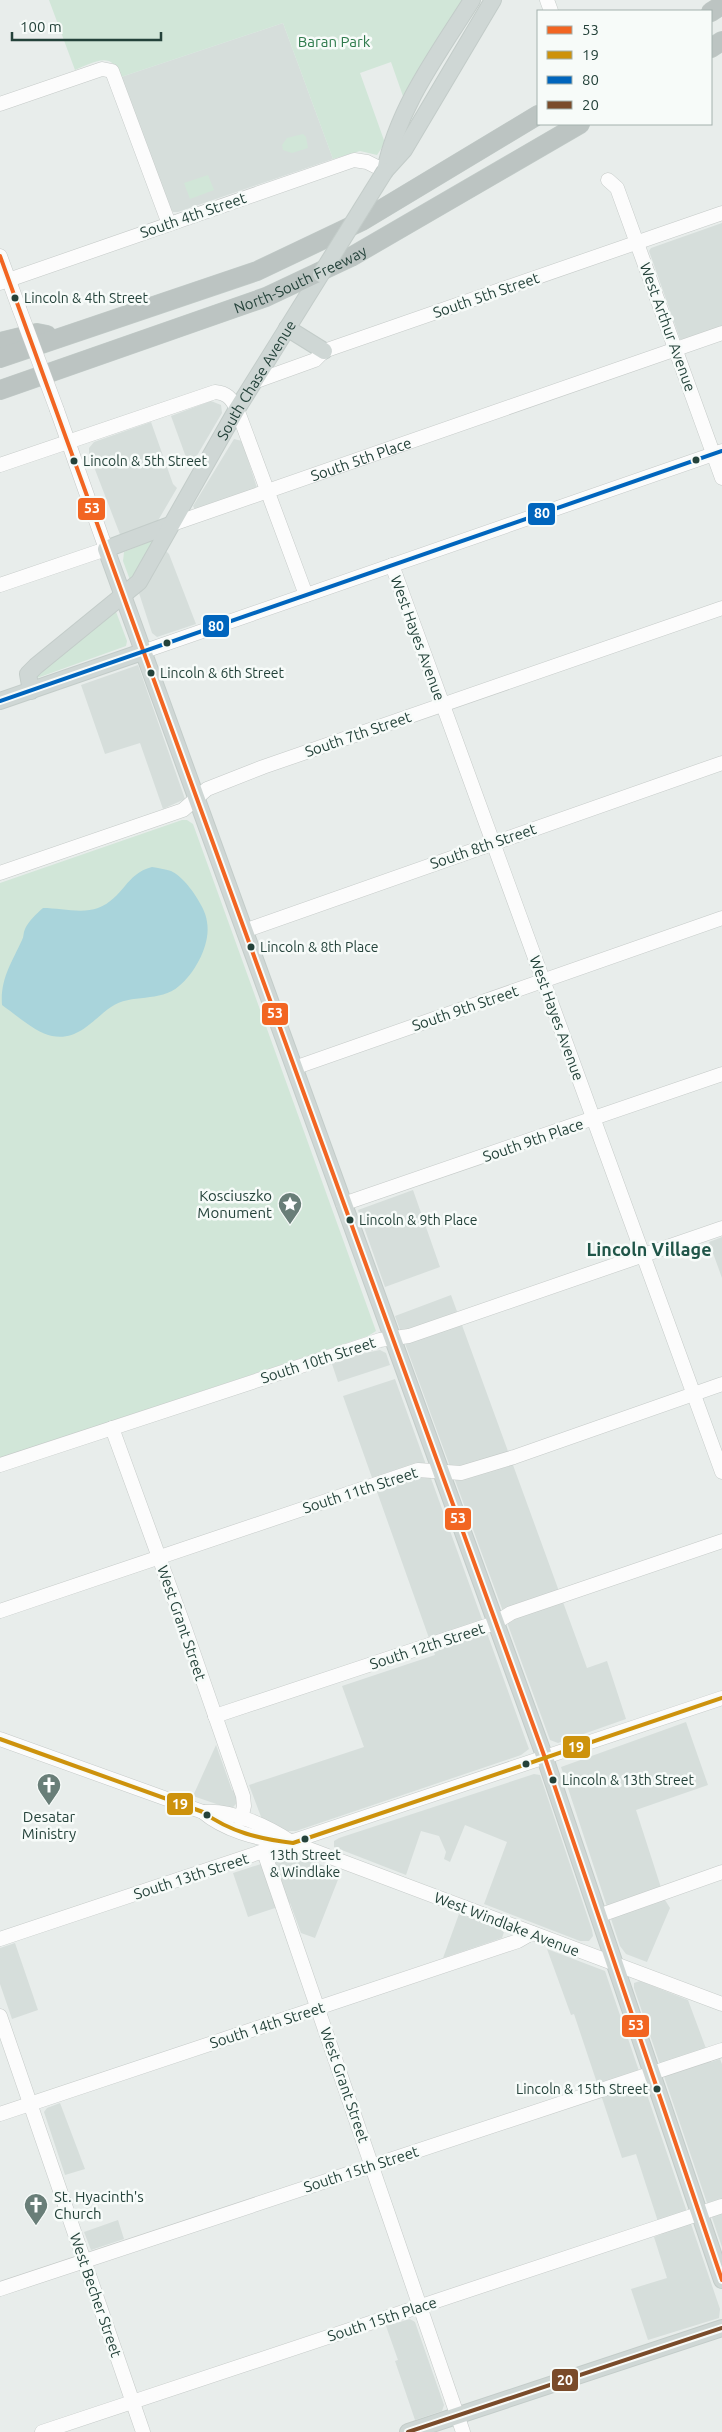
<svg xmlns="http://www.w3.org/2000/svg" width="722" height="2432" viewBox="0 0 722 2432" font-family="Ubuntu,sans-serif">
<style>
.built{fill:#d6dedb}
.green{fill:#d1e6d8}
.water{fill:#a9d4db}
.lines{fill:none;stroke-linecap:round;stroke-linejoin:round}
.minor-casing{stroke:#c5cac8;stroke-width:15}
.major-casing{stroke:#c3ccc9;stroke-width:18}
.highway-casing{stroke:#c3ccc9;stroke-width:20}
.minor{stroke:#fcfcfc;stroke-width:14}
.major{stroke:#cfd7d5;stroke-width:16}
.highway{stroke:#bcc4c2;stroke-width:19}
.minor-bridge-casing{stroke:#c5cac8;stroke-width:15;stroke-linecap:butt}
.major-bridge-casing{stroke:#c3ccc9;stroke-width:18;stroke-linecap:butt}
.minor-bridge{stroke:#fcfcfc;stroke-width:14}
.major-bridge{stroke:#cfd7d5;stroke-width:16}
.bus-1-casing{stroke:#f7fbf9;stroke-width:8}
.bus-2-casing{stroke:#f7fbf9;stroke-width:8}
.bus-3-casing{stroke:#f7fbf9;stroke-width:8}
.bus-4-casing{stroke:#f7fbf9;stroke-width:8}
.bus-1{stroke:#f26522;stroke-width:4}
.bus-2{stroke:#cd920c;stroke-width:4}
.bus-3{stroke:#0065bd;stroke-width:4}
.bus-4{stroke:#7a4b2a;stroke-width:4}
.bus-dot{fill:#24423a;stroke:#f7fbf9;stroke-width:2}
.labels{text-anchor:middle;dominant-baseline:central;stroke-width:5;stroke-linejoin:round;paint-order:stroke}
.bus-label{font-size:14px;fill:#24423a;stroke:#f7fbf9;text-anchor:start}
.park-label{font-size:15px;fill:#2d7a4b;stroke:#f7fbf9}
.street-label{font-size:15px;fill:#24423a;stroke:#f7fbf9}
.poi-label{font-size:15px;fill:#24423a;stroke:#f7fbf9;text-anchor:end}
.quarter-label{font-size:18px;font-weight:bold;fill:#1f5548;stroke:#f7fbf9}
.line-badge{stroke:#f7fbf9;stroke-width:2}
.badge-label{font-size:14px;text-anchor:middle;font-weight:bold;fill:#fff}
</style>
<rect width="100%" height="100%" fill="#e8edeb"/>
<path class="built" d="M283 23 333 159 178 212H173L170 208 121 77Z
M722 223V326L683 340 680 339 649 251 651 248Z
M211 401 221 405 222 413 192 464 187 460 171 416Z
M151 422 173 484 177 488 156 524 121 537 89 454V448L94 442Z
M234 439 242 441 257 488 195 510 193 506Z
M166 551 169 554 196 624 157 637 152 633 139 593Z
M138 665 185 799 163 809 140 743 105 754 81 685Z
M413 1190 440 1267 385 1287 358 1210Z
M722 1237V1278L709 1242Z
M451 1295 587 1668 607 1661 626 1719 558 1743 550 1740 395 1316Z
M380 1350 386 1353 390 1365 338 1382 332 1364 365 1353Z
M395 1379 529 1749 521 1755 296 1831H288L263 1822 249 1785 364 1747 342 1686 435 1655 343 1396Z
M686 1722 708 1785 636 1810 665 1900 670 1908 647 1962 626 1954 620 1946 561 1767Z
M216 1745 232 1790 236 1793 238 1802 231 1809 193 1796Z
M534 1774 540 1775 592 1930 593 1936 589 1941H580L484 1904 507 1842 465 1825 450 1862 444 1859 446 1852 439 1836 421 1831 406 1875 334 1847V1841L339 1838Z
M292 1854 341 1872 315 1938 301 1933 290 1903 248 1917 233 1873Z
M459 1914 497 1927 504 1932 502 1938 443 1958Z
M15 1943 38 2010 12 2019 0 1984V1948Z
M547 1949 605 1971 720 2309 719 2318 648 2340 631 2289 667 2278 654 2237 662 2234 636 2154 622 2158 574 2014 571 2015Z
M640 1981 688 2000 711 2062 720 2059 722 2064V2247L634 1988V1983Z
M60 2103 85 2169 65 2175 44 2112 47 2108Z
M118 2220 124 2239 91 2250 84 2232Z
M410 2319 415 2322 444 2405 442 2411 415 2420 395 2361 398 2360 386 2326Z"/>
<path class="green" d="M49 0H464L404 99 391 62 360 73 385 143 377 155 360 151 333 159 283 23 121 77C112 50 95 62 75 70Z
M303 134 306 137 308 148 292 153 283 150 282 145 287 138Z
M208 175 214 190 190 199 184 183Z
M154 540 134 581 130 580 123 561 124 552Z
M115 609 127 641 126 646 37 678 35 674Z
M182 820H187L193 824 376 1331 368 1336 0 1458V883Z"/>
<path class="water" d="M152 867C158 868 165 869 171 871 181 876 189 886 195 895 200 903 206 912 207 922 211 944 195 973 179 986 160 1003 131 993 111 1007 92 1020 79 1041 52 1036 38 1034 16 1015 2 1005 0 979 12 962 22 940 24 937 23 933 25 929 28 922 37 913 43 908 60 908 82 914 98 908 124 898 125 874 152 867Z"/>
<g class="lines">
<g class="minor-casing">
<g id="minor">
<path d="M547 0 551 11"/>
<path d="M0 104 102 69 112 71 169 224"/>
<path d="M608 180 617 188 722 478"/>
<path d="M0 256 19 308"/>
<path d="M0 283 354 160 367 162 385 171"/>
<path d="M254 382 315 360 324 351 722 213"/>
<path d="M0 465 215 392C227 393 231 398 237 409L306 595"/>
<path id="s1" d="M170 525 722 333"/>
<path d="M392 565 722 1472"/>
<path d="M0 585 106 549 57 410"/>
<path d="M142 652 722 451"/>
<path d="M0 873 183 810 207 789 263 767 722 608"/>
<path d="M244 931 722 763"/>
<path d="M294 1068 722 918"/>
<path d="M343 1204 722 1074"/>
<path d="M112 1428 184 1626 243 1796 244 1806 241 1819"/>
<path d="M0 1465 380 1340 409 1336 722 1228"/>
<path d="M0 1611 418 1470 461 1473 514 1457 722 1384"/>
<path d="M215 1716 495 1623 511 1613 722 1541"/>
<path d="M0 1739 203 1812C224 1830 257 1839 285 1842"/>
<path d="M203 1812C232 1809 269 1827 293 1843L722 2004"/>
<path d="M264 1852 463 2432"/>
<path d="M598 1916 722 1872"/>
<path d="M0 1939 722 1698"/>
<path d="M0 2016 143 2432"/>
<path d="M0 2114 518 1941 532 1933"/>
<path d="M0 2289 722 2050"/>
<path d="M42 2432 722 2206"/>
</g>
</g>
<g class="major-casing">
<g id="major">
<path d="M385 171 404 150 493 0"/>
<path d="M385 171C398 107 438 54 472 0"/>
<path d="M287 328 324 351"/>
<path d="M170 525 106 549 545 1758 722 2280"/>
<path id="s2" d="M31 691 28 674 36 666 139 582 237 409 321 274"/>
<path d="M0 701 142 652"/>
<path d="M408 2432 722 2328"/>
</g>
</g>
<g class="highway-casing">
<g id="highway">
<path d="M711 12 722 5"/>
<path d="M711 48 722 41"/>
<path d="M0 342 37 333 47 335"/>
<path d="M0 358 257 271 362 221 538 115"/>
<path id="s3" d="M0 390 266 297 351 257 580 124"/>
</g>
</g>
<use href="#minor" class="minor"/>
<use href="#major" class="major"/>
<use href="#highway" class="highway"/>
<g class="minor-bridge-casing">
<path id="minor-bridge" d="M19 308 57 410"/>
</g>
<g class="major-bridge-casing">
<path id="major-bridge" d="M321 274 385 171"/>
</g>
<use href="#minor-bridge" class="minor-bridge"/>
<use href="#major-bridge" class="major-bridge"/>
<g class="bus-1-casing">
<path id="bus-1" d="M0 256 545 1758 722 2280"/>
</g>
<g class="bus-2-casing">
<path id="bus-2" d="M0 1739 203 1812C230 1832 260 1839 293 1843L722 1698"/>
</g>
<g class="bus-3-casing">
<path id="bus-3" d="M0 701 722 451"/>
</g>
<g class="bus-4-casing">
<path id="bus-4" d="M408 2432 722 2328"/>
</g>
<use href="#bus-1" class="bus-1"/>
<use href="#bus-2" class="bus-2"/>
<use href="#bus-3" class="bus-3"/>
<use href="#bus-4" class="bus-4"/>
</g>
<defs>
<g id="sight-pin" transform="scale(1.25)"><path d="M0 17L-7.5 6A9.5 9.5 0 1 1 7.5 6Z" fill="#697e78" stroke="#f7fbf9"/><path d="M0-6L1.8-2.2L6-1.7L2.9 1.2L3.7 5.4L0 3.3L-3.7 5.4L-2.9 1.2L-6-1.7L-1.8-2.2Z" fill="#fff"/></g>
<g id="church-pin" transform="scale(1.25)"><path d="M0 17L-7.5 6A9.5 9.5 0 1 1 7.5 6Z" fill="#697e78" stroke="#f7fbf9"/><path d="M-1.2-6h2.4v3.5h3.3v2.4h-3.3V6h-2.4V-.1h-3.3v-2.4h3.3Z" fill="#fff"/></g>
</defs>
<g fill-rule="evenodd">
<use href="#sight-pin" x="290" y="1204"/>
<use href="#church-pin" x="49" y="1785"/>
<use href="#church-pin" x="36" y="2205"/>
</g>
<g class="bus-dot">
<circle cx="15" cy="298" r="4.5"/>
<circle cx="696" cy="460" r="4.5"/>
<circle cx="74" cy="461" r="4.5"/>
<circle cx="167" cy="643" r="4.5"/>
<circle cx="151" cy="673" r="4.5"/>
<circle cx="251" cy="947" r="4.5"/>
<circle cx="350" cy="1220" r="4.5"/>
<circle cx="526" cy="1764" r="4.5"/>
<circle cx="553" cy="1780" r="4.5"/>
<circle cx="207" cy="1815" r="4.5"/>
<circle cx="305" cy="1839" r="4.5"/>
<circle cx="657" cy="2089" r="4.5"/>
</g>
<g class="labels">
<g class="bus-label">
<text x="24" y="298">Lincoln &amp; 4th Street</text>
<text x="83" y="461">Lincoln &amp; 5th Street</text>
<text x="160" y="673">Lincoln &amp; 6th Street</text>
<text x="260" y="947">Lincoln &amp; 8th Place</text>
<text x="359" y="1220">Lincoln &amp; 9th Place</text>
<text x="562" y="1780">Lincoln &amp; 13th Street</text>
<text x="305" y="1855" text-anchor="middle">13th Street<tspan x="305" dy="17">&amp; Windlake</tspan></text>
<text x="648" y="2089" text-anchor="end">Lincoln &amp; 15th Street</text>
</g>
<g class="park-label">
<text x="334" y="41">Baran Park</text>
</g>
<g class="street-label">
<text transform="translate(193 215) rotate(-19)">South 4th Street</text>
<text stroke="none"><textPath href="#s3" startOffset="320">North-South Freeway</textPath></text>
<text transform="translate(486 295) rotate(-19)">South 5th Street</text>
<text transform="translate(668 327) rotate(70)">West Arthur Avenue</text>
<text stroke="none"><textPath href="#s2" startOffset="395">South Chase Avenue</textPath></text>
<text stroke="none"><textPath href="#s1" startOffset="202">South 5th Place</textPath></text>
<text transform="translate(418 638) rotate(70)">West Hayes Avenue</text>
<text transform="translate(358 734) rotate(-19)">South 7th Street</text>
<text transform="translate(483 846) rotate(-19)">South 8th Street</text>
<text transform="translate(465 1008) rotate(-19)">South 9th Street</text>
<text transform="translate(557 1018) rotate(70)">West Hayes Avenue</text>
<text transform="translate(533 1140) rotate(-19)">South 9th Place</text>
<text transform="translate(318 1360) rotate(-18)">South 10th Street</text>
<text transform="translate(360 1490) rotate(-18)">South 11th Street</text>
<text transform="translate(182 1623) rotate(71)">West Grant Street</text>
<text transform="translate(427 1646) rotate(-18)">South 12th Street</text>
<text transform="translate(191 1876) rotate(-18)">South 13th Street</text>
<text transform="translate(507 1924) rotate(21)">West Windlake Avenue</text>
<text transform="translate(267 2025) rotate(-18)">South 14th Street</text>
<text transform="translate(345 2085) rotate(71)">West Grant Street</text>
<text transform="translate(361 2169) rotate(-18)">South 15th Street</text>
<text transform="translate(96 2295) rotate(71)">West Becher Street</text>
<text transform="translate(382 2319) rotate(-18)">South 15th Place</text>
</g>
<g class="poi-label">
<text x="272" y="1195">Kosciuszko<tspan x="272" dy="17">Monument</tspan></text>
<text x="49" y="1816" text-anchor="middle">Desatar<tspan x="49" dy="17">Ministry</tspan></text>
<text x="54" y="2196" text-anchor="start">St. Hyacinth's<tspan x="54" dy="17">Church</tspan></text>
</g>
<g class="quarter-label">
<text x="649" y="1249">Lincoln Village</text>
</g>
</g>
<g class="line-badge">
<rect x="77" y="497" width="29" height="24" rx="5" fill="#f26522"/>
<rect x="527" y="502" width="29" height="24" rx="5" fill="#0065bd"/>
<rect x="202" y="614" width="28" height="24" rx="5" fill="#0065bd"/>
<rect x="261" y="1002" width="28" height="24" rx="5" fill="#f26522"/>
<rect x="444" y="1507" width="28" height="24" rx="5" fill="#f26522"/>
<rect x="562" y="1735" width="29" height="24" rx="5" fill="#cd920c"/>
<rect x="166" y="1792" width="28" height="24" rx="5" fill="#cd920c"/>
<rect x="621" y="2014" width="29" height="24" rx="5" fill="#f26522"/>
<rect x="551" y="2368" width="28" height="24" rx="5" fill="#7a4b2a"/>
</g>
<g class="badge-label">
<text x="92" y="513">53</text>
<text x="542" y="518">80</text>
<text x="216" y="631">80</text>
<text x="275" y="1018">53</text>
<text x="458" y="1523">53</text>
<text x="576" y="1752">19</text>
<text x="180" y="1809">19</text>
<text x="636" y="2030">53</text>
<text x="565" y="2385">20</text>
</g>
<rect x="537" y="10" width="175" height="115" fill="#f7fbf9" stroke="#a3b1ad"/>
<rect x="547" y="26" width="25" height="8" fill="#f26522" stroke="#a3b1ad"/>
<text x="582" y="35" font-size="15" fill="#24423a">53</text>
<rect x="547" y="51" width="25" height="8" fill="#cd920c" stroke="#a3b1ad"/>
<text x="582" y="60" font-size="15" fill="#24423a">19</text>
<rect x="547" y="76" width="25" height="8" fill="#0065bd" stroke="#a3b1ad"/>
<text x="582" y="85" font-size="15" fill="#24423a">80</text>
<rect x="547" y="101" width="25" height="8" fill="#7a4b2a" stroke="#a3b1ad"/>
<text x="582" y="110" font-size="15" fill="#24423a">20</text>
<path d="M12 32v8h149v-8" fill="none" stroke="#24423a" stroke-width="2.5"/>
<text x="20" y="32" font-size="15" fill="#24423a" stroke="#f7fbf9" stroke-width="4" paint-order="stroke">100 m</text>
</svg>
